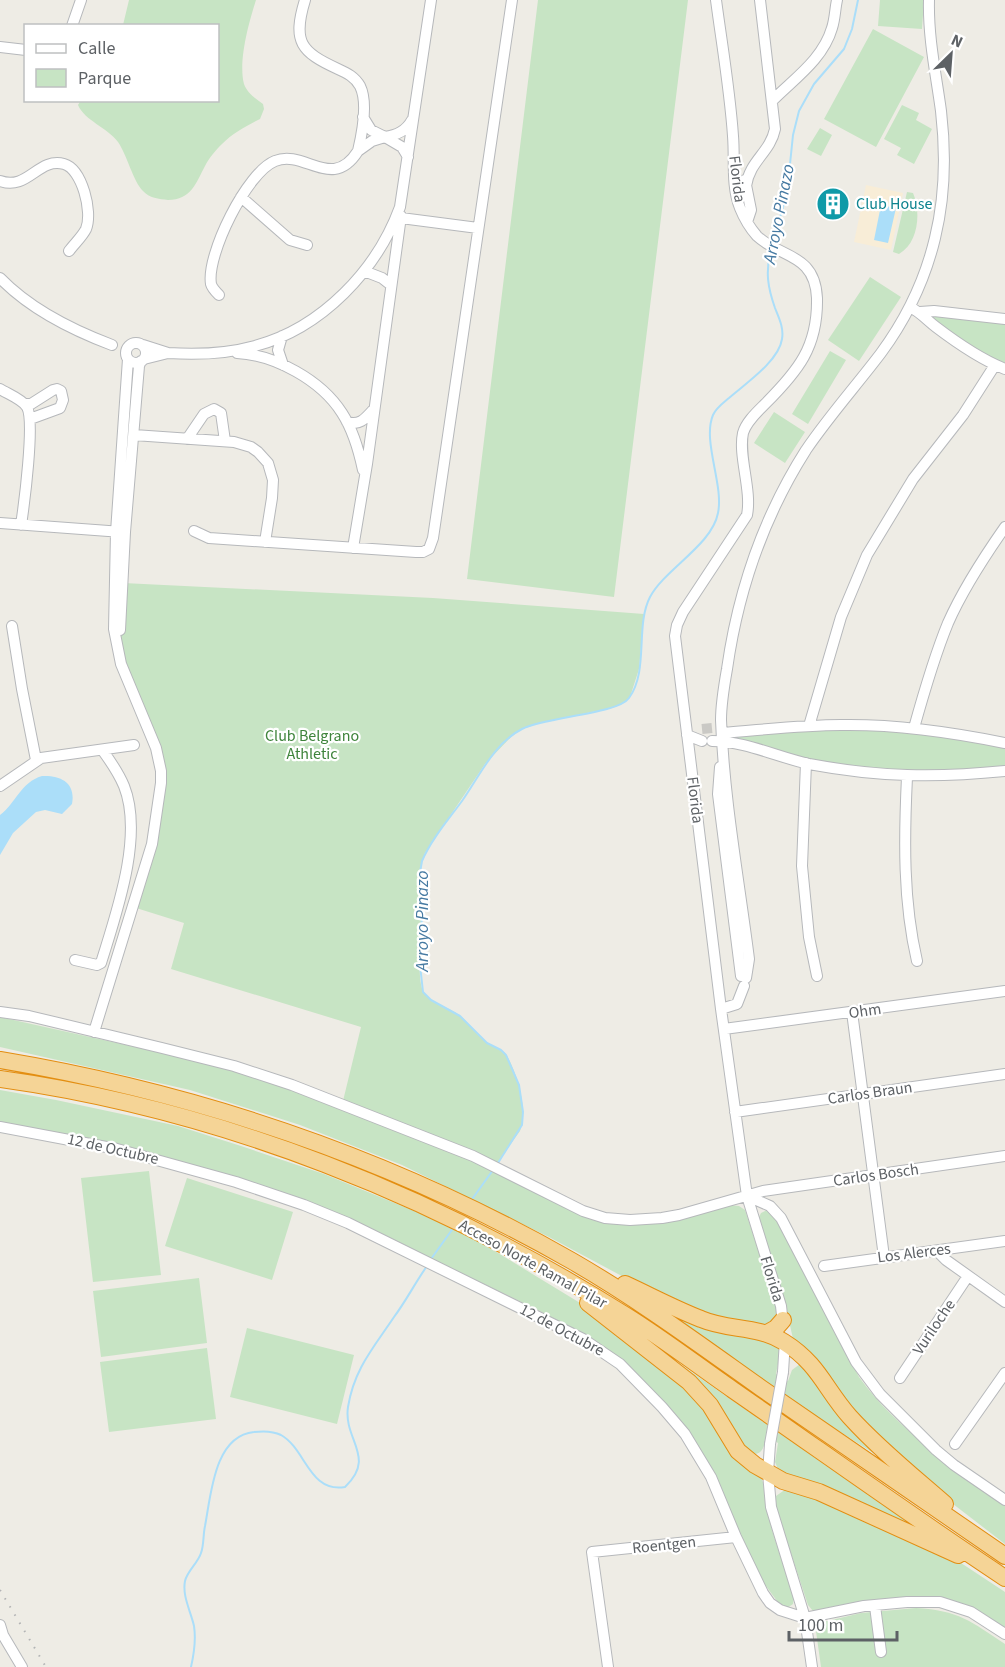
<svg xmlns="http://www.w3.org/2000/svg" width="1005" height="1667" viewBox="0 0 1005 1667" font-family="'Source Sans 3',sans-serif">
<style>
.green{fill:#c7e4c4}
.sand{fill:#f8edd7}
.water{fill:#abdef9}
.lines{fill:none;stroke-linecap:round;stroke-linejoin:round}
.stream{stroke:#abdef9;stroke-width:2}
.minor-tunnel{stroke:#cac9c5;stroke-width:10;stroke-dasharray:10 5;stroke-linecap:butt}
.minor-casing{stroke:#b6b8bb;stroke-width:12}
.highway-casing{stroke:#e38e11;stroke-width:18}
.minor{stroke:#fff;stroke-width:10}
.highway{stroke:#f5d496;stroke-width:16}
.rail{stroke:#b3b4b5;stroke-width:2;stroke-dasharray:1.5 8;stroke-linecap:butt}
.minor-bridge-casing{stroke:#b6b8bb;stroke-width:12;stroke-linecap:butt}
.minor-bridge{stroke:#fff;stroke-width:10}
.labels{text-anchor:middle;dominant-baseline:central;stroke-width:4.5;stroke-linejoin:round;paint-order:stroke}
.street-label{font-size:16px;fill:#5d6165;stroke:#fff}
.culture-label{font-size:16px;fill:#0d838f;stroke:#fff;text-anchor:start}
.park-label{font-size:16px;fill:#3f843c;stroke:#fff}
.water-label{font-size:18px;font-style:italic;fill:#467aa2;stroke:#fff}
</style>
<rect width="100%" height="100%" fill="#eeece5"/>
<path class="green" d="M129 0H256C249 22 238 61 244 84 247 93 256 99 263 104L264 109 260 119C246 126 233 133 222 144 216 150 209 158 205 166 196 183 191 200 168 200 159 199 149 198 143 191 133 181 127 155 118 142 107 127 85 121 78 105L81 100H218V26L123 25Z
M538 0H688L614 597 467 579Z
M880 0H924L922 29 878 26Z
M873 29 924 57 876 147 824 119Z
M902 105 919 113 916 120 932 129 914 164 897 155 901 148 884 139Z
M820 128 832 135 821 156 807 149Z
M907 192 913 193C921 211 919 243 899 254L893 252Z
M870 277 901 297 859 361 828 340Z
M931 315 1005 324V365L969 346 929 317Z
M830 351 846 360 808 424 792 414Z
M774 412 805 432 785 463 754 443Z
M123 583 433 598 644 614 639 669 630 697 625 702 612 708 543 722 522 729 512 736 485 764 425 853C422 861 420 868 419 875 418 888 421 900 422 912 423 931 415 979 424 993 432 1004 449 1007 459 1015 469 1022 475 1034 485 1041 492 1047 502 1047 507 1056 518 1076 528 1109 520 1131L495 1166 342 1105 361 1027 171 969 184 923 133 907 141 880 161 771 121 664 120 629Z
M855 728 952 738 1005 748V769L904 774 825 764 738 740 737 737 755 733Z
M0 1017 207 1063 278 1085 472 1160 576 1212 659 1223 702 1214 729 1205 739 1206 745 1210 776 1303 778 1316 771 1326 727 1322 633 1282 549 1237 402 1165 300 1125 190 1090 0 1047Z
M0 1090 56 1100 178 1126 241 1146 324 1174 424 1215 470 1236 590 1309 680 1379 760 1476C766 1484 766 1507 769 1518 775 1544 786 1570 794 1595L793 1604 787 1608 780 1605 760 1578 707 1462 691 1435 591 1338 534 1308 326 1209 249 1181 0 1123Z
M149 1171 161 1275 93 1282 81 1178Z
M187 1178 293 1212 272 1280 165 1246Z
M767 1210 775 1216 859 1377C897 1430 954 1466 1005 1504V1544L931 1487 888 1450 793 1339 786 1307 759 1217 761 1213Z
M199 1278 207 1343 101 1357 93 1291Z
M646 1297 735 1332 778 1346 780 1353 776 1374 788 1381 792 1370 800 1364 898 1469 786 1397Z
M247 1328 354 1355 337 1424 230 1397Z
M654 1346 929 1537 798 1481 778 1469 775 1462 778 1443 767 1436C764 1445 763 1457 750 1453Z
M207 1348 216 1419 109 1432 100 1362Z
M786 1489 821 1497 923 1543 961 1563 1005 1592V1628L956 1602 813 1611 808 1605 775 1505 776 1496Z
M916 1608C958 1610 972 1622 1005 1644V1667H821L815 1624 861 1613Z"/>
<path class="sand" d="M866 185 903 193 891 250 854 242Z"/>
<path class="water" d="M881 205 896 208 888 243 874 240Z
M42 776C61 775 76 783 72 804L62 814 45 810 36 812 13 833 0 855V815C16 803 21 782 42 776Z"/>
<g class="lines">
<path class="stream" d="M773 242 787 193 793 135 799 111 814 84 844 49 852 29 858 0
M498 1163 522 1125 523 1112 519 1085 506 1055 501 1050 487 1043 460 1016 431 1000 423 992 420 965 422 912 419 878 422 861C431 840 448 820 462 801 479 777 494 743 522 729 545 717 618 714 629 698 649 671 635 626 650 597 665 569 712 545 718 513 724 485 702 441 713 415 716 408 723 403 729 398 745 384 779 361 782 339 784 328 779 318 775 308 768 288 765 272 771 251
M470 1202 493 1170
M431 1259 454 1227
M191 1667C194 1654 196 1639 194 1626 191 1612 182 1596 185 1581 187 1571 198 1563 201 1553 204 1545 203 1535 205 1526 211 1495 214 1436 254 1432 262 1431 273 1431 281 1435 306 1449 309 1493 345 1487 377 1457 343 1440 348 1407 354 1369 374 1347 394 1317 406 1301 415 1283 427 1266"/>
<path class="minor-tunnel" d="M702 729 712 728"/>
<g class="minor-casing">
<path id="minor" d="M305 0C292 42 301 52 338 69 347 73 355 77 360 86 368 102 362 134 358 151L372 141 385 137 371 130 363 117
M716 0C722 45 730 91 733 136 735 160 731 186 740 208 744 218 750 228 757 236 780 258 815 253 817 298 818 347 798 371 765 404 757 412 746 422 743 433 738 456 752 490 747 515L683 612 677 625 675 636 721 1009 747 1196 781 1306 783 1324
M72 26 81 0
M0 47 26 50
M773 100C795 78 823 59 832 28 835 19 835 9 837 0
M408 157 402 147 385 137C397 135 406 131 412 120
M745 180 751 210 747 222
M0 181C28 191 38 157 64 164 82 169 93 212 86 229 82 237 74 244 69 251
M746 186C750 160 770 153 775 129L760 0
M241 197 290 240 307 245
M396 219 401 218 478 228
M364 271 382 278 391 285
M0 278C30 309 72 330 112 345
M219 295C216 292 212 288 211 284 206 255 247 172 275 161 305 149 332 192 358 151
M910 307C920 312 927 320 936 327 957 343 980 359 1005 369
M920 312 934 311 1005 319
M282 336 278 350 283 365
M126 353a10 10 0 1 1 20 0a10 10 0 1 1-20 0Z
M143 345 168 353 144 359
M168 353C198 355 226 354 255 346 322 328 377 270 400 207L431 0
M237 353C275 355 321 380 342 413 353 430 359 451 363 470
M0 389C8 394 22 399 27 407 35 422 24 505 21 525
M25 404H31L53 390 57 389 61 391 63 400 60 408 30 419
M347 422C359 426 365 419 373 410
M134 435 234 442 251 447 258 452 268 463 273 480 272 498 265 542
M187 439 204 414 214 409 221 413 225 441
M0 523 122 532
M194 531 209 538 416 552H423L429 549 433 538 512 0
M353 548 367 464 401 216
M12 626 22 689 36 760
M120 630 125 532 139 366 141 361
M809 726 841 617 867 555 913 479 963 415 995 365
M914 728C924 692 934 657 948 623 963 589 984 557 1005 527
M722 733C762 730 801 725 841 725 896 724 951 732 1005 743
M687 735 702 741
M712 741C745 741 777 757 809 764 879 777 935 778 1005 771
M806 763 802 866 809 937 817 976
M720 767 718 794 741 976
M907 777C904 839 903 901 917 961
M0 786 41 758 134 745
M75 960 97 965 101 963C116 914 144 836 124 786 119 774 111 762 103 751
M746 978 749 959C739 880 724 800 721 720 721 704 724 686 727 669 738 592 764 516 806 450 829 416 856 386 881 353 906 319 925 280 935 238 945 197 946 154 941 111 936 74 928 38 929 0
M721 1009 737 1004 744 986
M0 1012 29 1016 162 1048 234 1066 292 1085 473 1156 583 1211 605 1218 630 1220 662 1218 679 1215 763 1191 1005 1156
M852 1012 884 1257
M724 1029 1005 991
M94 1032 152 844 161 783V771L156 748 121 664 114 629 116 532 128 359
M735 1112 1005 1074
M0 1127 117 1149 236 1182 304 1205 348 1223 583 1339 620 1364 662 1407 685 1434 711 1477 736 1537 763 1593 770 1603 780 1610 805 1618 864 1606 907 1602H940L971 1612 1005 1634
M747 1196 770 1206 781 1218 856 1362 880 1394 936 1450 954 1465 1005 1500
M937 1251 946 1260 1005 1302
M824 1266 1005 1241
M783 1372 785 1340
M900 1378 968 1276
M770 1444 768 1473 771 1507 805 1618 812 1667
M955 1444 1005 1373
M875 1606 881 1652
M0 1625 3 1635 22 1667
M608 1667 592 1552 736 1537"/>
</g>
<g class="highway-casing">
<path id="highway" d="M0 1060C203 1094 393 1159 572 1261 638 1299 699 1344 761 1388 842 1444 924 1500 1005 1556
M0 1079C222 1110 436 1196 625 1315 662 1338 697 1365 733 1390 824 1453 913 1517 1005 1578
M625 1284C651 1296 675 1309 701 1319 729 1331 757 1325 784 1342 819 1364 825 1389 850 1417 879 1449 913 1476 945 1504
M588 1303 689 1382 710 1405 738 1451 755 1465 783 1481 819 1492 958 1555
M767 1333 776 1328 783 1320"/>
</g>
<use href="#minor" class="minor"/>
<use href="#highway" class="highway"/>
<path class="rail" d="M0 1590 46 1667"/>
<g class="minor-bridge-casing">
<path id="minor-bridge" d="M770 1444 783 1372"/>
</g>
<use href="#minor-bridge" class="minor-bridge"/>
</g>
<defs>
<g id="building-disc" transform="scale(1.725)"><circle r="9.5" fill="#0f9aa8" stroke="#fff"/><path d="M-4-6H4V6H1V3H-1V6H-4ZM-2.5-4.3h1.7v1.8h-1.7ZM.8-4.3h1.7v1.8H.8ZM-2.5-1h1.7V.8h-1.7ZM.8-1h1.7V.8H.8Z" fill="#fff"/></g>
</defs>
<g fill-rule="evenodd">
<use href="#building-disc" x="833" y="204"/>
</g>
<g class="labels">
<g class="street-label">
<text transform="translate(737 179) rotate(83)">Florida</text>
<text transform="translate(695 800) rotate(83)">Florida</text>
<text transform="translate(865 1011) rotate(-8)">Ohm</text>
<text transform="translate(870 1093) rotate(-8)">Carlos Braun</text>
<text transform="translate(113 1149) rotate(13)">12 de Octubre</text>
<text transform="translate(876 1175) rotate(-8)">Carlos Bosch</text>
<text transform="translate(914 1253) rotate(-7)">Los Alerces</text>
<text transform="translate(533 1264) rotate(29)">Acceso Norte Ramal Pilar</text>
<text transform="translate(772 1279) rotate(73)">Florida</text>
<text transform="translate(934 1327) rotate(-56)">Vuriloche</text>
<text transform="translate(562 1330) rotate(28)">12 de Octubre</text>
<text transform="translate(664 1545) rotate(-6)">Roentgen</text>
</g>
<g class="culture-label">
<text x="856" y="204">Club House</text>
</g>
<g class="park-label">
<text x="312" y="736">Club Belgrano<tspan x="312" dy="18">Athletic</tspan></text>
</g>
<g class="water-label">
<text transform="translate(779 214) rotate(-79)">Arroyo Pinazo</text>
<text transform="translate(422 921) rotate(-90)">Arroyo Pinazo</text>
</g>
</g>
<rect x="24" y="24" width="195" height="78" fill="#ffffff" stroke="#bec0c1" stroke-width="1.5"/>
<rect x="36" y="44" width="30" height="9" fill="#ffffff" stroke="#bec0c1" stroke-width="1.5"/>
<text x="78" y="54" font-size="18" fill="#5d6165">Calle</text>
<rect x="36" y="69" width="30" height="18" fill="#c7e4c4" stroke="#bec0c1" stroke-width="1.5"/>
<text x="78" y="84" font-size="18" fill="#5d6165">Parque</text>
<g transform="translate(951 54) rotate(25)" stroke="#ffffff" stroke-width="4.5" paint-order="stroke">
<path d="M0-4.5L10 22L0 15L-10 22Z" fill="#5d6165"/>
<text y="-9" font-size="16" font-weight="bold" text-anchor="middle" fill="#5d6165">N</text>
</g>
<path d="M789 1631v9h108v-9" fill="none" stroke="#5d6165" stroke-width="3"/>
<text x="798" y="1631" font-size="18" fill="#5d6165" stroke="#ffffff" stroke-width="4.5" paint-order="stroke">100 m</text>
</svg>
